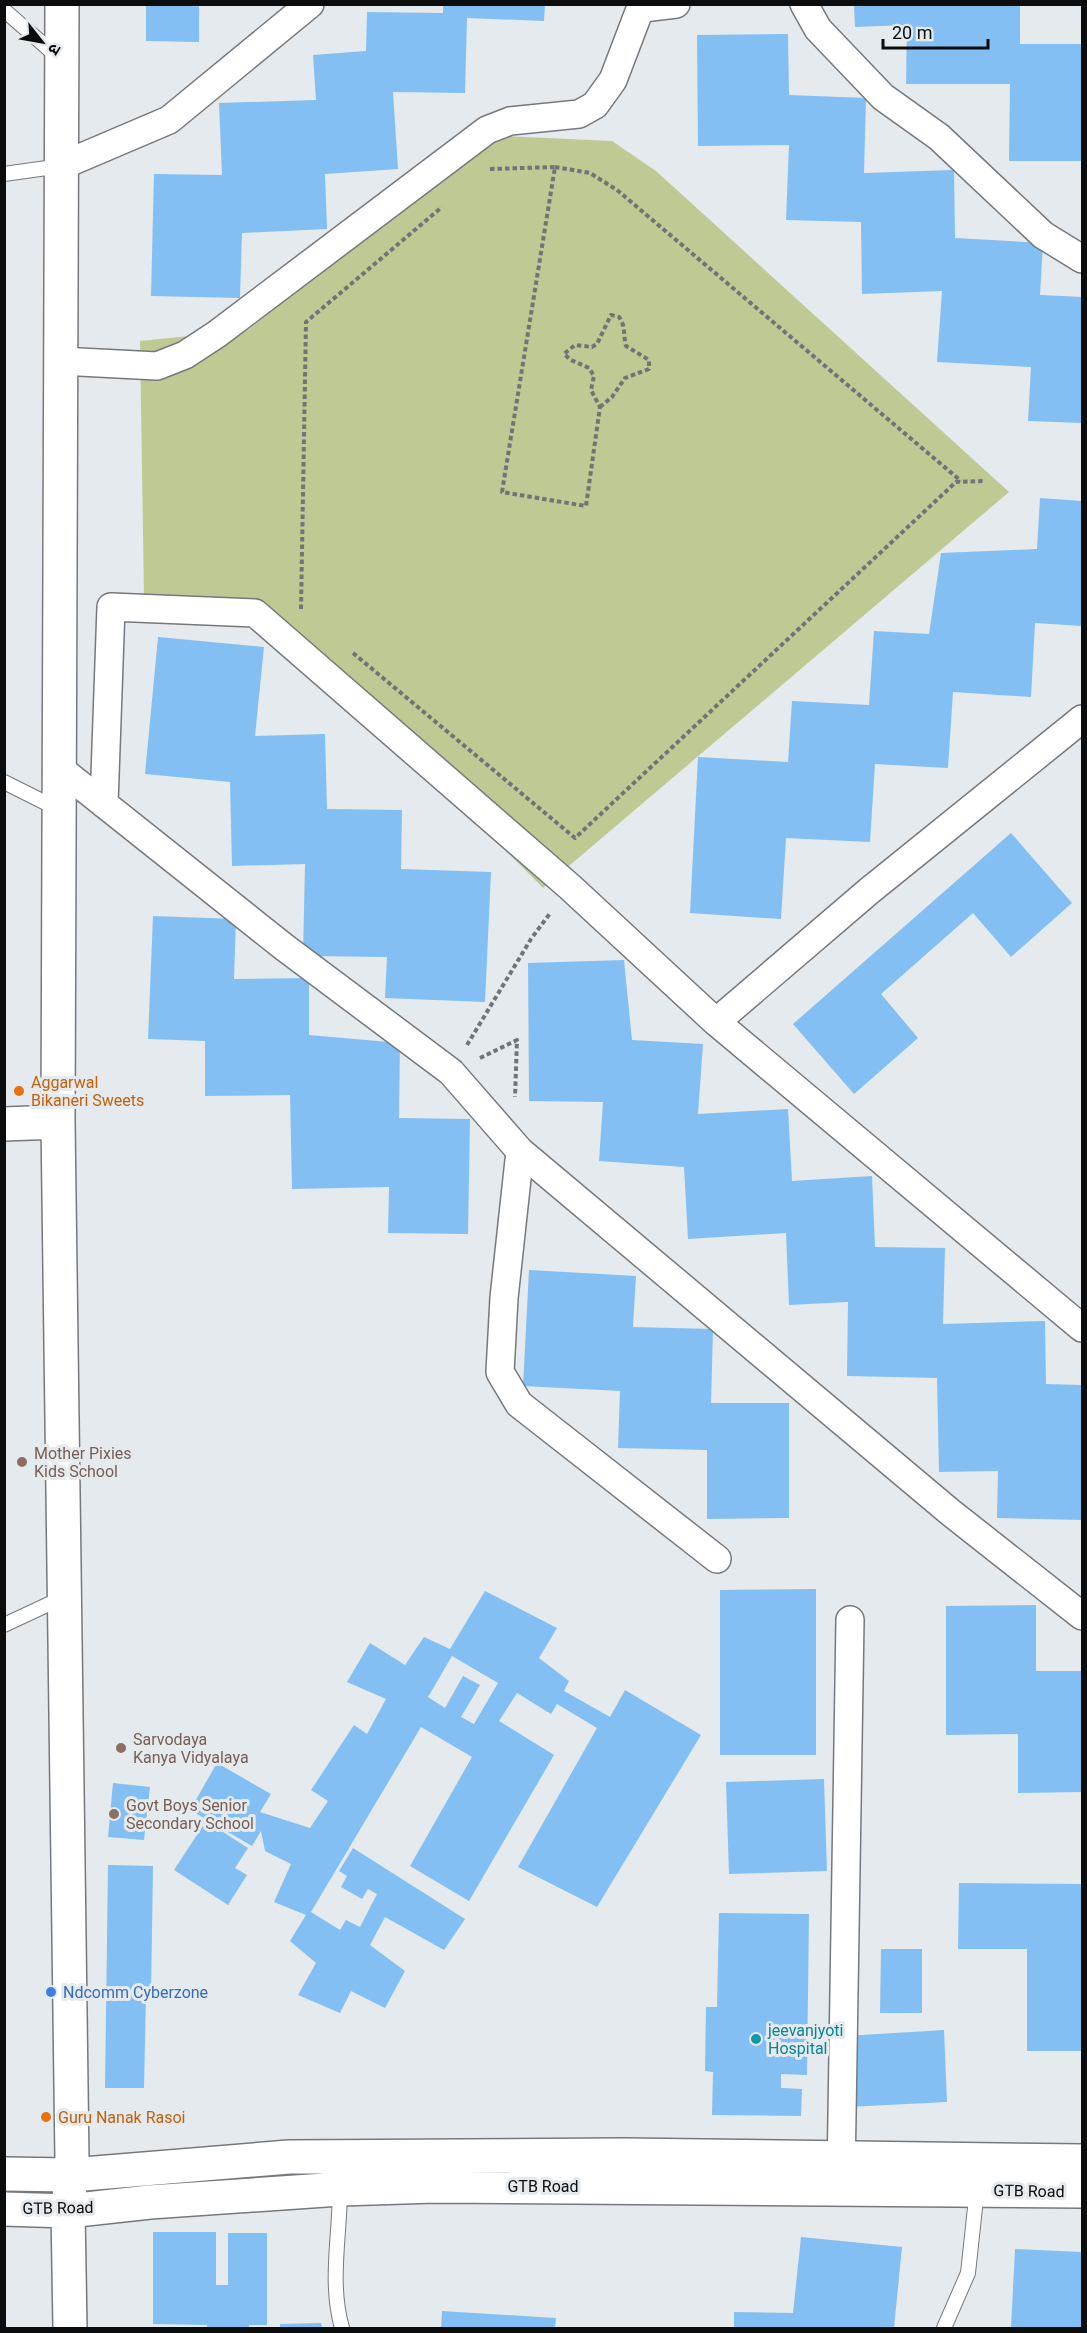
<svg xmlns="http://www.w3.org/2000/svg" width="1087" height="2333" viewBox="0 0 1087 2333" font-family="Roboto,'Noto Sans Devanagari',sans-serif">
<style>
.green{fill:#bec994}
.building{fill:#83bff2;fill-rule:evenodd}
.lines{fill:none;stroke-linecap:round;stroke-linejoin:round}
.service-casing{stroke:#75797d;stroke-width:16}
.minor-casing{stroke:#75797d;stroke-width:30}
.tertiary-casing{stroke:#75797d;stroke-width:36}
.path{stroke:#717477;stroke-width:4;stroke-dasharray:4.5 3;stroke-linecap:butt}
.service{stroke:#fff;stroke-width:14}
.minor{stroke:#fff;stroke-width:27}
.tertiary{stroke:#fff;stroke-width:33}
.food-dot{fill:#e8710a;stroke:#e5eaee;stroke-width:2}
.education-dot{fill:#8d6e63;stroke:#e5eaee;stroke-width:2}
.shop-dot{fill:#3f7fe0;stroke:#e5eaee;stroke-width:2}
.culture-dot{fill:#0f9aa8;stroke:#e5eaee;stroke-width:2}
.labels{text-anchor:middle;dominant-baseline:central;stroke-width:6;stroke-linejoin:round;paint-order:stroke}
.food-label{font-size:16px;fill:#c56008;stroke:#e5eaee;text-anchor:start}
.education-label{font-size:16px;fill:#785e54;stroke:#e5eaee;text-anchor:start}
.shop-label{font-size:16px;fill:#366cbe;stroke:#e5eaee;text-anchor:start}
.culture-label{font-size:16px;fill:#0d838f;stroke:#e5eaee;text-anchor:start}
.street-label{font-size:16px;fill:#0b0c0e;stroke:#e5eaee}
</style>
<rect width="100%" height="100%" fill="#e5eaee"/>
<path class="green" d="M480 135 612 141 656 171 1009 492 543 888 273 617 144 596 140 341 248 330Z"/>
<path class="building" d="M146 4H199V42L146 41Z
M443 4H545L544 21 467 18 465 93 393 92 398 169 325 174 327 229 242 233 240 298 151 296 154 174 222 175 219 103 316 100 313 55 366 51 367 12 443 13Z
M854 5H1020V44H1082V161H1009L1010 84H906L907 25 855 27Z
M788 34 789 95 866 98 864 173 954 170 955 238 1043 243 1040 295 1082 297V423L1028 421 1031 367 937 362 942 291 862 294 861 222 786 220 789 145 698 146 697 35Z
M1040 498 1082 501V626L1035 623 1031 697 953 692 948 768 875 764 870 842 786 838 781 919 690 913 698 757 788 762 792 701 869 705 874 631 929 634 941 553 1037 549Z
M158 637 264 647 255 736 325 734 327 809 402 810 401 869 491 872 485 1002 385 998 387 957 303 956 305 864 232 866 230 782 145 774Z
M1011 833 1072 903 1011 957 973 913 881 994 918 1038 854 1094 793 1024Z
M153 916 236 919 234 979 309 978V1035L400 1043 399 1118 470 1119 468 1234 388 1233 389 1187 292 1189 290 1095 205 1096V1041L148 1039Z
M624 960 632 1040 703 1044 698 1114 788 1109 792 1181 872 1176 875 1247 945 1248 943 1324 1045 1321 1046 1384 1082 1385V1520L997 1518 998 1471 939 1472 937 1378 847 1376 848 1302 789 1305 786 1233 688 1239 684 1167 599 1161 603 1102 529 1101 528 963Z
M529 1270 636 1276 633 1327 713 1329 711 1403H789V1518L707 1519V1450L618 1448 620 1391 523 1386Z
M816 1589V1755H720V1590Z
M485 1591 557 1628 539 1658 569 1681 564 1691 610 1717 625 1690 701 1735 597 1907 518 1867 597 1728 557 1704 551 1714 517 1693 499 1721 554 1755 469 1901 410 1866 472 1757 421 1727 311 1912 340 1930 346 1920 360 1927 377 1894 368 1889 362 1899 341 1887 347 1876 339 1871 353 1848 465 1919 444 1950 385 1917 370 1945 405 1971 385 2008 351 1991 340 2013 298 1995 316 1963 290 1941 306 1915 274 1902 291 1864 265 1851 261 1831 252 1846 190 1810 217 1763 271 1794 260 1812 310 1828 328 1801 311 1790 354 1725 367 1734 386 1699 347 1682 370 1643 405 1665 424 1637 450 1649ZM452 1656 498 1683 474 1724 461 1717 480 1685 463 1676 445 1708 428 1697Z
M1036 1605V1671H1082V1792L1018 1793V1734L946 1735V1606Z
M824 1779 827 1871 729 1874 726 1782Z
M113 1783 150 1787 144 1840 108 1837Z
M206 1821 248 1848 235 1868 247 1875 228 1905 174 1870Z
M108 1865 153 1866 151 1993H146L144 2088H105Z
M959 1883 1082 1884V2051H1027V1949H958Z
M719 1913 809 1914 807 2075 781 2074V2088L802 2089 801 2116 712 2115 713 2072 705 2071 706 2007H717Z
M881 1949H922V2013H880Z
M944 2030 947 2102 848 2107 845 2036Z
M153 2232H216V2285H228V2233H267V2325H249V2328H207V2325L153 2324Z
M801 2237 902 2247 894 2328H734V2312L793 2313Z
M1015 2249 1082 2252V2328H1011Z
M442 2311 556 2318 555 2328H441Z
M321 2323 322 2328H280V2324Z"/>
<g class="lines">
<g class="service-casing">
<path id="service" d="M4 10 59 58
M4 174 61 166
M4 782 58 809
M4 1625 64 1597
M340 2188C340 2236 329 2282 342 2328
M944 2328 968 2273 977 2189"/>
</g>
<g class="minor-casing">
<path id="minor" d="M804 4 818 29 883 97 939 137 1043 235 1082 259
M643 8 676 4
M61 166 169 120 310 4
M60 361 157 366 185 355 217 334 487 130 510 121 579 114 595 105 613 80 642 4
M59 768 284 947 451 1072 520 1151 950 1512 1082 1616
M104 804 111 607 255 613 570 887 716 1022 869 891 1082 719
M716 1022 1082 1328
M520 1151 504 1298 500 1372 519 1404 717 1559
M841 2177 850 1620"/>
</g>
<g class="tertiary-casing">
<path id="tertiary" d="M58 1122 62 4
M4 1124 58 1122 72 2160 68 2211 70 2328
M4 2174 71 2175 289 2157 624 2155 1082 2161
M4 2209 68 2211 150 2202 340 2189 435 2186 1082 2191"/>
</g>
<path class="path" d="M555 167 590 173 617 190 961 481
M490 169 555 167 502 492 586 506 600 407 591 390 594 376 589 368 571 360 564 354 575 345 592 347 597 344 611 315 619 317C626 326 623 335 626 346L649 360V369L625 378 612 397 600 407
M301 609 306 322 442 207
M353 653 575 838 956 482 985 481
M467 1045 531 939 551 912
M480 1058 517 1040 515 1097"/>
<use href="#service" class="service"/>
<use href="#minor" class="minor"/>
<use href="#tertiary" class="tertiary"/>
</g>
<g class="food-dot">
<circle cx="19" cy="1091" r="6"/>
<circle cx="46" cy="2117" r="6"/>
</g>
<g class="education-dot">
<circle cx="22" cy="1462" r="6"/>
<circle cx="121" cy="1748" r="6"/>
<circle cx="114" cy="1814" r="6"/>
</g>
<circle class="shop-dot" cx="51" cy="1992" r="6"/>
<circle class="culture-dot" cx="756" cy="2039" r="6"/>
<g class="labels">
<g class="food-label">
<text x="31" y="1082">Aggarwal<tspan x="31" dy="18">Bikaneri Sweets</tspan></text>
<text x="58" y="2117">Guru Nanak Rasoi</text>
</g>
<g class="education-label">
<text x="34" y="1453">Mother Pixies<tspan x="34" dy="18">Kids School</tspan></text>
<text x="133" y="1739">Sarvodaya<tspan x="133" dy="18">Kanya Vidyalaya</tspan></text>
<text x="126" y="1805">Govt Boys Senior<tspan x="126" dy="18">Secondary School</tspan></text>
</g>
<g class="shop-label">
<text x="63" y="1992">Ndcomm Cyberzone</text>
</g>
<g class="culture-label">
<text x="768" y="2030">jeevanjyoti<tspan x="768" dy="18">Hospital</tspan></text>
</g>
<g class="street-label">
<text x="543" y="2186">GTB Road</text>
<text transform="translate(1029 2191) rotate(1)">GTB Road</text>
<text transform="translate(58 2208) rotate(-1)">GTB Road</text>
</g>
</g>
<rect width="1087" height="2333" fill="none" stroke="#0b0c0e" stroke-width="12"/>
<g transform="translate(42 42) rotate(121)" stroke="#e5eaee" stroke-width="4.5" paint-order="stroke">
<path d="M0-4.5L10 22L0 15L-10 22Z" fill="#0b0c0e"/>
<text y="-9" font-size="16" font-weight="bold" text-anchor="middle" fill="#0b0c0e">उ</text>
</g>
<path d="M883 39v9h105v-9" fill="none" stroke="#0b0c0e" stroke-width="3"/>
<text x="892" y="39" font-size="18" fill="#0b0c0e" stroke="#e5eaee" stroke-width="4.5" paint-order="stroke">20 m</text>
</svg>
